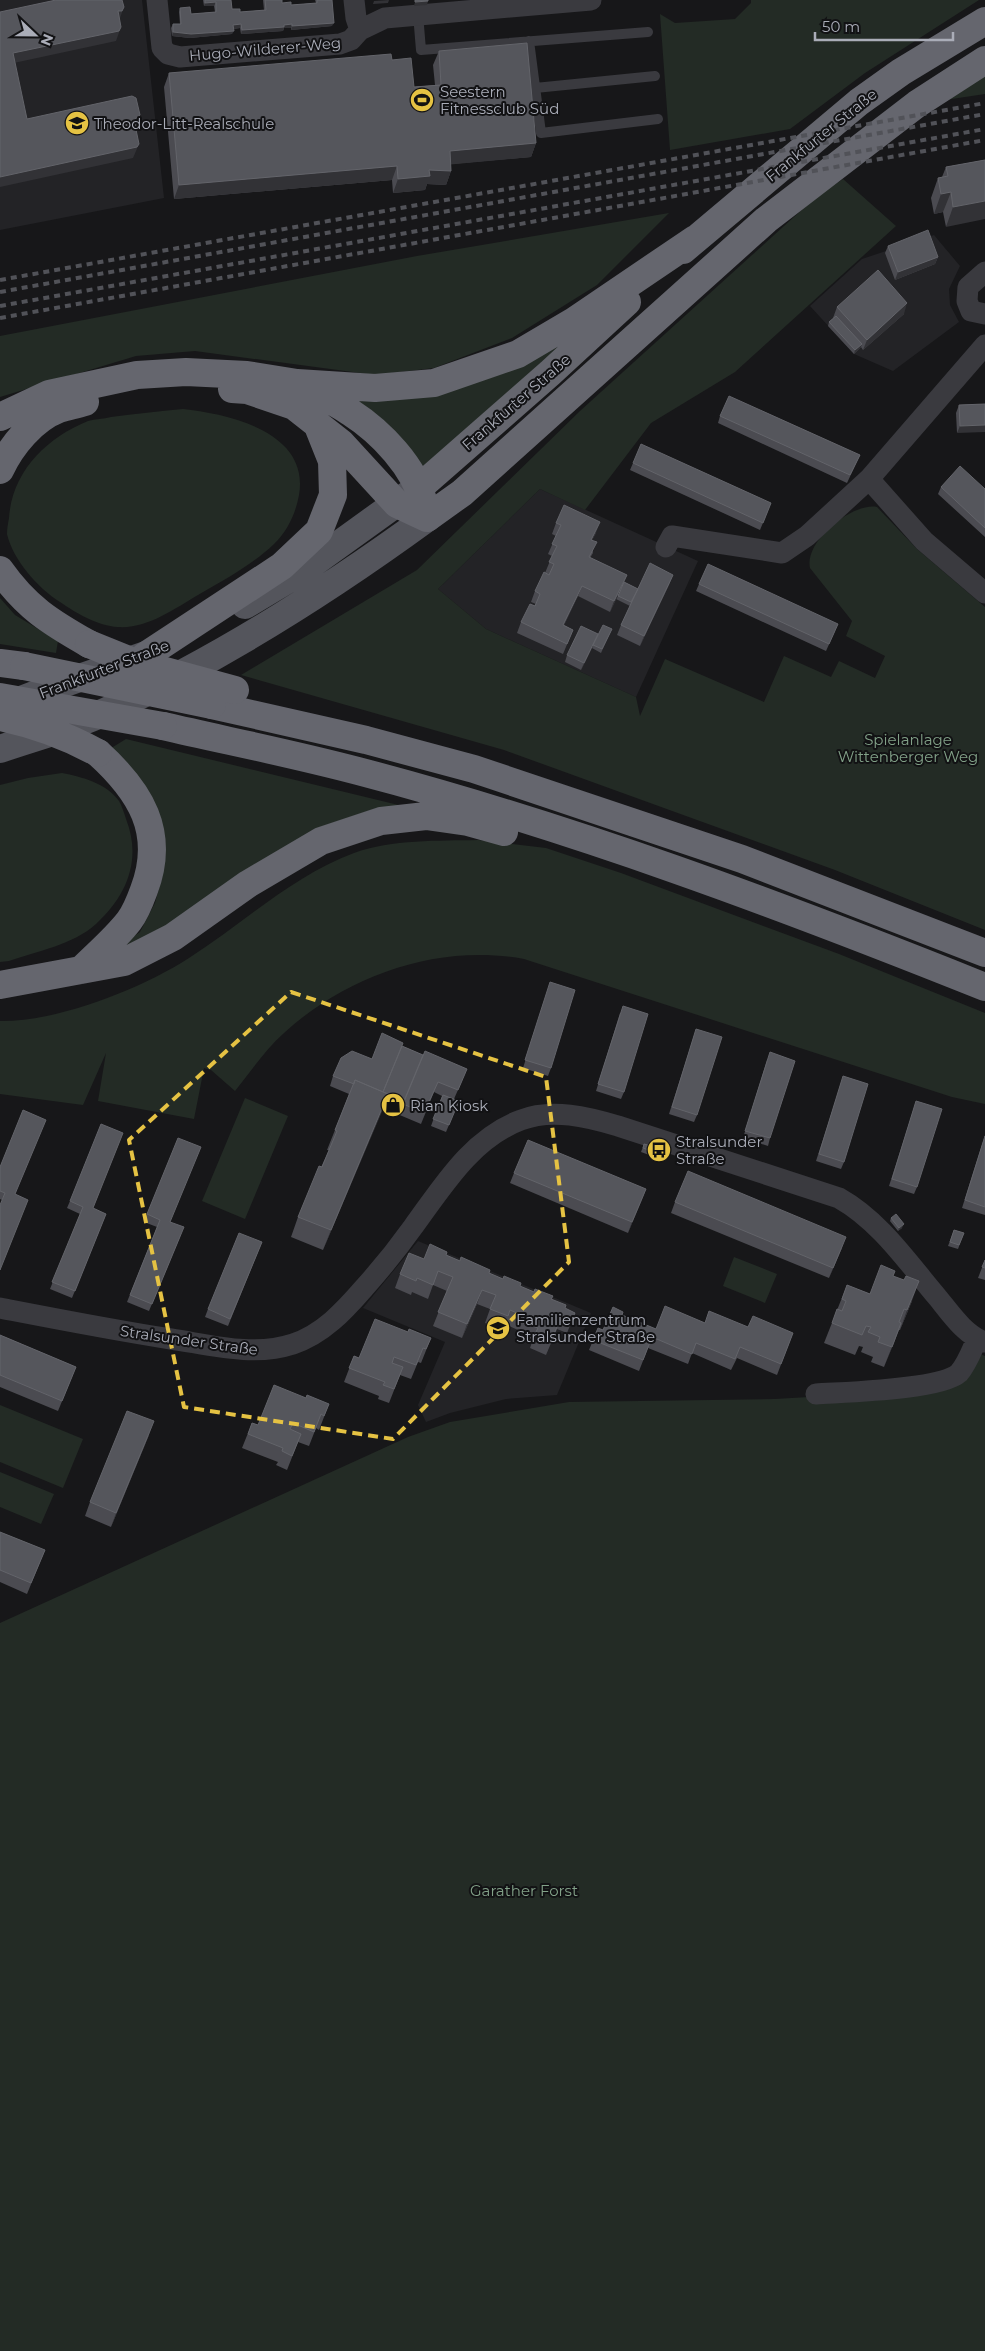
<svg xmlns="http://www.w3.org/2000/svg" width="985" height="2351" viewBox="0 0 985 2351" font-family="Montserrat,sans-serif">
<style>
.built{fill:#232326}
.green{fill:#232b25}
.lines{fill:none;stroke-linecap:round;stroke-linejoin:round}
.lane{stroke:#3a3a3f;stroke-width:10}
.street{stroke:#3a3a3f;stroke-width:21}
.primary{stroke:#54555c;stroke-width:28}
.highway{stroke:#65666e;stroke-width:28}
.rail{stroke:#515258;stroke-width:4;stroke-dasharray:6 5;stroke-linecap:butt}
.highway-bridge{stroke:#65666e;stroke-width:28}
.wall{fill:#4b4b51}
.shaded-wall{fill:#323236}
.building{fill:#55565c;stroke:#63646a}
.marked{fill:none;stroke:#e5c243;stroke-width:4;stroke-dasharray:10 6;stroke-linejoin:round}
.labels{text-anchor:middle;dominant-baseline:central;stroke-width:4;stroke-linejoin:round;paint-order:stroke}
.street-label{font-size:15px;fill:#aaadb8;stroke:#121214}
.poi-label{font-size:15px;fill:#aaadb8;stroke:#121214;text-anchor:start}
.park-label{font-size:15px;fill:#82a188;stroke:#121214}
</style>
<rect width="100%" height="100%" fill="#171719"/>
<path class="built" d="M0 0H142L164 198 0 230Z
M934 235 960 266 949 289 950 305 959 322 893 371 854 354 810 306 862 259Z
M540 489 698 561 636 697 486 629 438 589Z
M418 1241 591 1313 557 1395 506 1399 450 1413 426 1422 418 1405 445 1342 363 1308Z"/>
<path class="green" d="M751 0H979L865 73 790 129 670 150 660 14 675 23 735 19 751 3Z
M985 73V94L945 100Z
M843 179 896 226 735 372 651 423 585 510 540 489 438 589 486 629 636 697 640 716 665 659 764 702 784 656 831 677 839 661 875 678 885 656 846 636 852 621 810 568C804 541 853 502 877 507L917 549 985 607V930L835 870 504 750 241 675 417 570 580 411 816 197Z
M669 213 597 285 512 338 434 368 375 375 195 351 136 356 0 397V336L417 256Z
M595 316 419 473 331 394 370 398Z
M183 409C229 414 310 432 299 495 296 512 288 531 274 544 252 565 224 580 198 595 174 609 147 629 118 627 98 626 76 613 60 602 38 588 13 560 7 534 7 529 8 523 9 518 12 472 46 438 88 421 95 419 104 419 111 417 135 414 159 411 183 409Z
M0 598 15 615 58 641 56 653 0 644Z
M126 739 415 809 95 963 140 932 155 903 162 877 164 842 157 808 139 780 108 750Z
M62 773C82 777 106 783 119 801 122 806 124 813 126 819 142 859 127 896 96 924 73 945 37 951 9 961L0 962V785L28 778Z
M478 840 546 848 621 873 839 954 985 1013V1104L952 1097 524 959C439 943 347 975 284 1033 265 1050 251 1071 235 1091L211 1070 204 1068 194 1119 98 1101 106 1053 83 1105 0 1094V1021C57 1022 141 989 189 958 244 923 292 876 354 853 392 839 439 841 478 840Z
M245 1098 288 1116 245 1219 202 1201Z
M734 1257 777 1274 765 1303 723 1286Z
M978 1353 985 1356V2351H0V1623L408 1437 450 1422 569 1402 775 1399 894 1392 947 1384Z
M0 1405 83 1439 63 1488 0 1462Z
M0 1472 54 1494 41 1524 0 1507Z"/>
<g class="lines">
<path class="lane" d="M418 14 421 50 648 32
M529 41 541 133 658 119
M535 88 655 76"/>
<path class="street" d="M157 0 162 48 168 54 180 57 340 44 351 40 360 30 385 18 591 0
M354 0 356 18 360 30
M985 272 968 287 967 301 971 311 985 314
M985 345 869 479 924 541 985 593
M666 547 672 536 782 553 807 536 869 479
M0 1308C57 1319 113 1330 171 1339 211 1345 253 1357 293 1344 323 1334 344 1311 364 1288 381 1269 398 1248 413 1227 443 1186 472 1138 521 1120 552 1108 588 1117 618 1126L839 1198C880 1221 908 1263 938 1298 951 1314 965 1335 985 1342
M816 1394C844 1392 940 1390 959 1373 967 1364 972 1350 977 1339"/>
<path class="primary" d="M245 605 305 569 416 489
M8 705 65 683 146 655
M0 749C35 737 73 727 107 711 220 659 327 591 427 518"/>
<path class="highway" d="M683 250 859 102 901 72 985 21
M305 387C320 395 336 402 350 412 381 432 415 467 424 504
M232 389 247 390 294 406 341 443 397 504 427 518
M0 417 49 394 137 375 186 372 247 375 297 383 375 388 434 383 518 354 574 321 695 239
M0 470C11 446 33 419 59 409 67 406 76 405 85 402
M420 487 550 373 627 302
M427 518 462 493 766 220 917 104 985 60
M0 570C26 607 50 622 89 644
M145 656 282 566 319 531 333 495 332 461 318 426
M0 663 24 666
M212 705 366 740 474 769 742 859 985 953
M163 726C228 741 294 754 358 771 572 827 780 905 985 987
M81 970C97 954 115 939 129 921 136 912 140 901 144 890 166 832 140 791 98 753
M0 985 124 962 173 937 248 884 321 841 381 821 426 816 468 822 504 832"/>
<path class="rail" d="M0 280 985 103
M0 292 985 114
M0 306 985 129
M0 318 985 140"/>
<path class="highway-bridge" d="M89 644 136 663 235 690
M24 666 212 705
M0 697 163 726
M0 717C34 724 67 736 98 753"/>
</g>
<path class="wall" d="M203 0H231L232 9 240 12 264 10 263 0H282V3L291 5 316 3 315 0H332V26L291 30V28H284L283 31 241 34 240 28 233 29 232 34 190 38 172 36 171 28 173 24H180L179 12 180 8 191 14 215 12 214 6H204Z
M439 51 536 143 531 157 451 164V171L446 185 427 184 425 190 393 193 392 180 174 199 164 87 169 73 392 60 414 87 435 85 433 65Z
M985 160 946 227 943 212 934 214 931 198 938 178 942 177 946 167Z
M888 246 938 257 935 264 895 280 885 253Z
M837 307 904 314 863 350 861 347 854 354 828 326 829 322 834 318H833Z
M985 404 957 433 956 413 959 405Z
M720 416 860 455 847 483 718 423Z
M633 463 771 503 760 530 630 470Z
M941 487 985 489V537L938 494Z
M556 523 596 533 592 540 593 553 590 558 627 575 624 582 638 589 673 575 669 585 640 646 617 635 621 625 630 606 616 599 610 612 578 596 564 625 573 630 563 654 517 633 521 622 536 604 531 602 535 591 545 573 552 556 548 554 556 536 552 534Z
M699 584 835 631 826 651 696 591Z
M612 629 601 653 592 648 581 670 565 662 567 655Z
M548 990 551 1068 548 1076 523 1068Z
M620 1013 624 1092 621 1099 596 1091Z
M694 1036 697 1115 694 1122 669 1114Z
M402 1046 423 1055 467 1069 454 1099 456 1108 446 1132 431 1126 442 1096 434 1092 421 1124 383 1108 323 1250 291 1237 298 1217 329 1150H327L335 1130 349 1094 330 1086 333 1076Z
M767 1060 770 1138 768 1146 743 1138Z
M841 1084 844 1162 841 1169 816 1161Z
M914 1108 917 1187 914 1194 889 1186Z
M46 1120 2 1200 0 1199V1167Z
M985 1135V1215L962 1208Z
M644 1144 655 1147 652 1156 641 1152Z
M514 1173 646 1189 628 1233 510 1183Z
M70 1201 93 1209 106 1214 72 1298 50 1289 80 1214 67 1208Z
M675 1202 842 1248 829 1278 671 1213Z
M147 1214 170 1222 181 1234 149 1311 127 1302 157 1227 144 1222Z
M891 1218 902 1228 898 1231 890 1221Z
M954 1230 964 1233 958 1249 948 1246Z
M262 1242 228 1326 205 1317 208 1309Z
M446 1255 534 1292 553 1296 552 1299 565 1309 575 1313 567 1333 557 1329 546 1355 530 1348 532 1342 516 1336 518 1330 505 1324 503 1330 485 1323 490 1309 477 1304 462 1338 433 1326 447 1291 433 1285 428 1299 412 1292 411 1295 395 1288 400 1274 424 1259Z
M985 1260V1280L978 1278Z
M893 1276 912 1301 900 1330H899L884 1367 871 1362 873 1357 861 1352 863 1347 859 1346 855 1355 824 1343 847 1285 870 1294Z
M622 1315 656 1329 705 1323 793 1333 777 1375 737 1358 731 1370 692 1353 688 1364 648 1348 639 1371 589 1350 598 1328 603 1330Z
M408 1332 431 1338 421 1363 418 1362 411 1379 400 1375 389 1403 378 1399 379 1396 344 1382 354 1356 359 1358Z
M0 1335 76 1367 58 1411 0 1387Z
M306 1398 329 1404 319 1430 316 1428 309 1446 298 1442 287 1470 276 1465 278 1462 242 1448 252 1423 258 1425Z
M149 1435 111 1527 85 1516 90 1502Z
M0 1532 45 1550 27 1594 0 1582Z"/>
<path class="shaded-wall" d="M389 0 388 3 373 4 374 1Z
M428 1 427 5 414 6 415 2Z
M216 2 214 6H204L205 3Z
M124 7 120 18 118 21V11Z
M334 23 332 26 291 30 292 26Z
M241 24 240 28 232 29 233 25Z
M292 24 291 28H284L283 31 241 34 242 30Z
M121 27 116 41 9 64 13 53Z
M234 31 232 34 190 38 172 36 173 32Z
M140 115 136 125 130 130 134 120Z
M536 143 531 157 445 165 450 151Z
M139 144 133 158 0 187V177Z
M397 166 392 180 174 199 179 185Z
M429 170 451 171 446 185 427 184 425 190 393 193 398 179Z
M951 192 943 212 934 214 941 194Z
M985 201V219L946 227 953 207Z
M938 257 935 264 895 280 898 272Z
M907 303 904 314 863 350 867 340Z
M862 344 861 347 854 354 855 350Z
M985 425V432L957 433 960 426Z
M600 522 596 533 587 550 591 540Z
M627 575 623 586 610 612 614 601Z
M673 575 669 585 640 646 644 636Z
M582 586 578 596 559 636 563 625Z
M598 634 592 648 581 670 584 663Z
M388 1094 381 1114 323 1250 331 1230Z
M646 1189 642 1200 628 1233 632 1222Z
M904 1224 902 1228 898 1231 899 1228Z
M846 1237 842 1248 829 1278 833 1268Z
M919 1281 912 1301 900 1330 907 1310Z
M482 1290 477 1304 462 1338 467 1324Z
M901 1323 894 1343 884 1367 892 1347Z
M154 1421 149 1435 111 1527 116 1513Z"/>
<path class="building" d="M56 0H122L124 7 122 11H118L121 27 119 31 13 53 27 119 132 96 136 98 140 115 134 120 139 144 137 147 0 177V12Z
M205 0H231L232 9H240V12L266 10 265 0H282V3L291 2V5L317 3V0H332L334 23 292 26V24L284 25V27L242 30 241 24 233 25 234 31 191 34 173 32V24H181L180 8 190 7 191 14 216 12V2L205 3Z
M415 0H428V1L415 2Z
M527 43 536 143 450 151 451 171 429 170 430 176 398 179 397 166 179 185 169 73 391 54 392 60 411 58 414 87 441 85 439 51Z
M985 160V201L953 207 951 192 941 194 938 178 948 176 946 167Z
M928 230 938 257 898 272 888 246Z
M878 270 907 303 867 340 837 307Z
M836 316 862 344 855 350 829 322Z
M729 396 860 455 850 475 720 416Z
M985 404V425L960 426 959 405Z
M641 444 771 503 763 523 633 463Z
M960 466 985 489V528L941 487Z
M564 505 600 522 591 540 597 542 589 557 627 575 614 601 582 586 563 625 573 630 567 644 521 622 530 604 535 606 540 594 535 591 544 572 549 575 554 564 549 562 557 546 552 544 561 525 556 523Z
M650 563 673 575 644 636 621 625Z
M708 564 838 624 829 644 699 584Z
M624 582 638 589 631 602 618 596Z
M603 625 612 629 602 649 593 645Z
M581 626 598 634 584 663 567 655Z
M550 982 575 990 551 1068 525 1060Z
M623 1006 648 1014 624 1092 598 1084Z
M696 1029 722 1037 697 1115 672 1107Z
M382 1033 403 1043 383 1092 355 1080 354 1084 333 1076 341 1058 352 1051 372 1059Z
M402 1046 423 1055 401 1108 385 1101 388 1094 383 1092Z
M425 1051 467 1069 458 1090 438 1082 424 1113 403 1104Z
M770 1052 795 1061 770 1138 745 1131Z
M843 1076 868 1084 844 1162 819 1154Z
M355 1080 388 1094 331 1230 298 1217 319 1166 322 1167 337 1131 335 1130Z
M443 1095 459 1101 449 1125 433 1119Z
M916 1101 942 1109 917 1187 892 1179Z
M23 1110 46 1120 15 1194 28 1200 0 1270V1205L5 1193 0 1191V1167Z
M101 1124 123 1133 93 1208 106 1214 75 1291 52 1282 83 1207 70 1201Z
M985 1136V1207L965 1200Z
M178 1138 201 1147 170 1222 184 1227 152 1304 130 1295 160 1220 147 1214Z
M528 1140 646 1189 632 1222 514 1173Z
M644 1144 655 1147 654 1152 643 1148Z
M688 1171 846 1237 833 1268 675 1202Z
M896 1214 904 1224 899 1228 891 1218Z
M954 1230 964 1233 959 1245 950 1242Z
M239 1233 262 1242 230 1319 208 1309Z
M430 1244 447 1252 446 1255 460 1261 461 1257 490 1270 489 1273 503 1279 504 1276 521 1283 520 1286 534 1292 535 1289 553 1296 551 1299 566 1305 565 1308 575 1313 572 1319 562 1315 551 1341 535 1334 538 1328 521 1322 524 1316 510 1310 508 1316 490 1309 496 1295 482 1290 467 1324 438 1312 453 1277 438 1271 433 1285 417 1278 416 1281 400 1274 409 1253 424 1259Z
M985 1260V1268L982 1267Z
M881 1265 895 1271 893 1276 904 1280 906 1276 919 1281 907 1310 904 1309 899 1322 901 1323 892 1347 878 1342 880 1337 868 1332 871 1327 866 1326 862 1335 832 1323 837 1309 842 1311 846 1301 842 1299 847 1285 870 1294Z
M665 1306 705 1323 709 1311 748 1327 753 1316 793 1333 781 1364 740 1347 735 1359 696 1343 692 1354 652 1337 643 1360 593 1340 598 1328 603 1330 613 1307 623 1312 622 1315 656 1329Z
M375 1319 408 1332 409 1329 431 1338 426 1349 423 1348 416 1365 394 1357 392 1363 403 1367 394 1389 383 1385 385 1382 349 1368 354 1356 359 1358Z
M0 1335 76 1367 62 1401 0 1375Z
M274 1385 306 1398 307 1395 329 1404 324 1416 321 1414 314 1432 293 1423 290 1429 301 1434 292 1456 282 1451 283 1448 248 1434 252 1423 258 1425Z
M127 1411 154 1421 116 1513 90 1502Z
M0 1532 45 1550 31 1583 0 1570Z"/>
<path class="marked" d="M291 992 546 1077 569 1262 393 1439 184 1407 129 1140Z"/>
<defs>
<g id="stadium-disc" transform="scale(1.25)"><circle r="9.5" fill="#e5c243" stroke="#121214"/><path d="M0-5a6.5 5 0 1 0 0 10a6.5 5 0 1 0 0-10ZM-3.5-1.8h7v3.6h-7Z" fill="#111"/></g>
<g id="school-disc" transform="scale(1.25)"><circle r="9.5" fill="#e5c243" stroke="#121214"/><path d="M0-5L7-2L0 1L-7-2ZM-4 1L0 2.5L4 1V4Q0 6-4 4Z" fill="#111"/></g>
<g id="shop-disc" transform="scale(1.25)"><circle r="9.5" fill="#e5c243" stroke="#121214"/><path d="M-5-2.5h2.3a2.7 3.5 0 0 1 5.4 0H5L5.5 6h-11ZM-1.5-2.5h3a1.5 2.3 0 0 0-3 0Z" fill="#111"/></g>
<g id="bus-disc" transform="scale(1.25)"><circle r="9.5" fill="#e5c243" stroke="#121214"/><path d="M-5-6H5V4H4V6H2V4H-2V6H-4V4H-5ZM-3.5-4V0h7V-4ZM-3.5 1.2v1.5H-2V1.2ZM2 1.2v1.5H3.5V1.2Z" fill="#111"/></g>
</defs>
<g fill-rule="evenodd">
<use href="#stadium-disc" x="422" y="100"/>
<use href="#school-disc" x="77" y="123"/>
<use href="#shop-disc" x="393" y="1105"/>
<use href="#bus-disc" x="659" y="1150"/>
<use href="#school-disc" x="498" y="1328"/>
</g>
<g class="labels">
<g class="street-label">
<text transform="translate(265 49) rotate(-5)">Hugo-Wilderer-Weg</text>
<text transform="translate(821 135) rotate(-39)">Frankfurter Straße</text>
<text transform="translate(516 402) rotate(-41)">Frankfurter Straße</text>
<text transform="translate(104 669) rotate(-21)">Frankfurter Straße</text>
<text transform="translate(189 1340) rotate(8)">Stralsunder Straße</text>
</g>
<g class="poi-label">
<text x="440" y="91">Seestern<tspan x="440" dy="17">Fitnessclub Süd</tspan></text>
<text x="94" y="123">Theodor-Litt-Realschule</text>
<text x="410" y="1105">Rian Kiosk</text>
<text x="676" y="1141">Stralsunder<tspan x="676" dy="17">Straße</tspan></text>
<text x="516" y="1319">Familienzentrum<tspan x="516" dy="17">Stralsunder Straße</tspan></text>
</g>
<g class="park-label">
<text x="908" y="739">Spielanlage<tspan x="908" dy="17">Wittenberger Weg</tspan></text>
<text x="524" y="1890">Garather Forst</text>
</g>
</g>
<g transform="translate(35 35) rotate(112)" stroke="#121214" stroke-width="4" paint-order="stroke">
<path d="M0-4L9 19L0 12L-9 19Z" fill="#aaadb8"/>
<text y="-8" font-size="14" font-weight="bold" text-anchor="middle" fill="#aaadb8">N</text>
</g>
<path d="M815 32v8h138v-8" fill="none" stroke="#aaadb8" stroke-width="2.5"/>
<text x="822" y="32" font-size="15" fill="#aaadb8" stroke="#121214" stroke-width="4" paint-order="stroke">50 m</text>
</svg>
